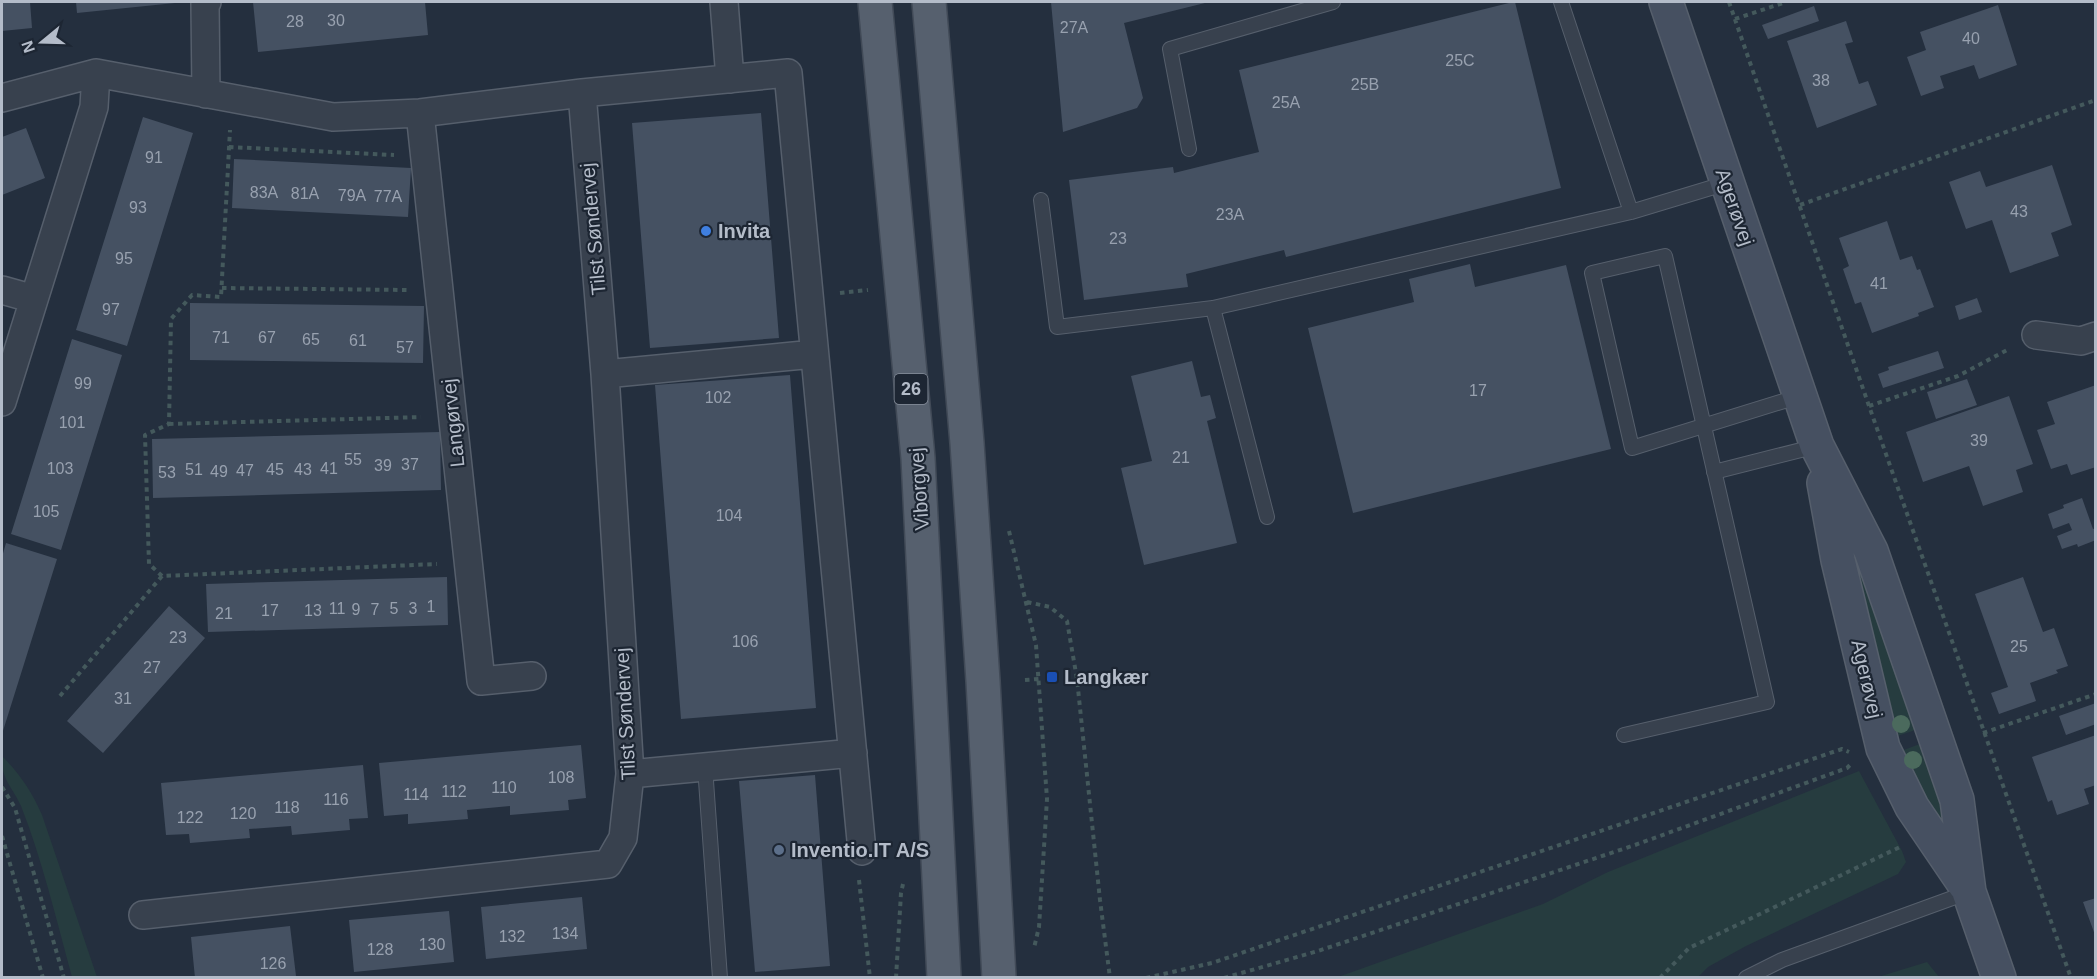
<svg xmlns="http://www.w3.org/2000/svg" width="2097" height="979" viewBox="0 0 2097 979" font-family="Arial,sans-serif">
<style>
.green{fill:#263c3f}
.building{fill:#455162}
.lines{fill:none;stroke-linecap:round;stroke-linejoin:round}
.lane-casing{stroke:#565f6c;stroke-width:16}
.street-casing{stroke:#565f6c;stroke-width:30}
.secondary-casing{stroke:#565f6c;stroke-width:36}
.primary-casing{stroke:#414a57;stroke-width:36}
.path{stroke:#44595c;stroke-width:4;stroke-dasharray:4.5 4.5;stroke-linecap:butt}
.lane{stroke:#38414e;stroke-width:14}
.street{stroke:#38414e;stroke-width:27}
.secondary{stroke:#465061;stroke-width:33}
.primary{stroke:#56606e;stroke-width:33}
.tree{fill:#4b6a5d}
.shop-dot{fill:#3f7fe0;stroke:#1d2633;stroke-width:2}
.transit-dot{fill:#1a4fb4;stroke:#1d2633;stroke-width:2}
.service-dot{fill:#5c6f8a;stroke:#1d2633;stroke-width:2}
.labels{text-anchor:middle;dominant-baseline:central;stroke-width:4.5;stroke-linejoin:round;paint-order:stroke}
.number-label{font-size:16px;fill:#98a1af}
.shield{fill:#1d2633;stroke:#878f9c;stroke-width:1.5}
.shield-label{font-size:18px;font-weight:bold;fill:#b4bcc9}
.street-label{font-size:20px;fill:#b4bcc9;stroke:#1d2633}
.poi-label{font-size:20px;font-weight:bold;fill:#b4bcc9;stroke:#1d2633;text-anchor:start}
</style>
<rect width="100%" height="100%" fill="#242f3e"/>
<path class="green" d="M1842 516 1921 728 1889 739Z
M1925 742 1959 848 1893 754Z
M2 756C20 774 32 792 42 815L97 977H72C57 922 42 859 21 806 12 786 1 780 2 756Z
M1859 771 1902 851 1906 862 1898 874 1746 946 1708 967 1698 977H1338L1543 904 1608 872Z
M1927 962 1939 977H1878Z"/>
<path class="building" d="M2 2H30L32 28 2 31Z
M76 2H175V3L77 13Z
M253 2H425L428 35 258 52Z
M1051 2H1209L1124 23 1143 98 1137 108 1063 132Z
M1513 2H1515L1561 188 1286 257 1284 250 1186 274 1188 287 1084 300 1069 180 1173 167 1174 173 1259 152 1239 70Z
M1998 5 2017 65 1979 79 1974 65 1940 76 1944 88 1921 96 1907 57 1926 50 1920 32Z
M1814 6 1819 21 1768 39 1762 25Z
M1846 21 1853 42 1845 44 1859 84 1868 81 1877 105 1817 128 1787 41Z
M761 113 779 338 650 348 632 123Z
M143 117 193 133 127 346 76 330Z
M26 128 45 178 2 195V137Z
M234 159 411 168 408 217 232 208Z
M2052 165 2072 225 2051 233 2059 256 2010 273 1992 220 1966 229 1949 182 1980 171 1986 187Z
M1887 221 1900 260 1912 256 1917 270 1920 269 1934 307 1918 313 1919 316 1872 333 1861 302 1855 304 1843 269 1849 266 1839 238Z
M1470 264 1475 287 1566 265 1611 449 1353 513 1308 328 1414 302 1409 279Z
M1977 298 1982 312 1959 320 1955 306Z
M190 303 424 306 423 363 190 360Z
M72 339 122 355 61 550 11 534Z
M1938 351 1944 368 1883 388 1878 374 1889 370 1888 367Z
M1192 361 1201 397 1210 395 1216 418 1207 421 1237 543 1144 565 1121 468 1152 461 1131 376Z
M790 375 816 708 681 719 655 385Z
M1967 379 1977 405 1936 419 1927 392Z
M2096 385V467L2071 475 2067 464 2051 469 2037 430 2055 424 2047 402Z
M2009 396 2033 464 2016 470 2023 492 1983 506 1969 466 1923 482 1906 432Z
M440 432 441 490 153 498 152 439Z
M2082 498 2093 529 2096 528V540L2078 547 2077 544 2062 549 2057 536 2072 530 2069 523 2053 529 2048 514 2064 508 2063 505Z
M6 543 57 559 2 734V557Z
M447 577 448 625 208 632 206 584Z
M2023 577 2043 632 2054 628 2068 666 2056 670 2058 673 2030 683 2036 701 1999 714 1991 693 2008 687 1975 594Z
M169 606 205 638 103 753 67 721Z
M2096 703V724L2066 735 2059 716Z
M2096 735V785L2084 789 2089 804 2057 815 2052 800 2048 802 2032 757Z
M581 745 586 798 568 800 569 810 510 815V806L467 810 468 819 408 824V814L384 816 379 763Z
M363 765 368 818 349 819 350 830 292 835 291 826 249 829 250 838 190 843 189 834 166 835 161 783Z
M815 775 830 966 755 972 739 781Z
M582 897 587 949 486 959 481 907Z
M2096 898V935H2095L2083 902Z
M449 911 454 962 354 972 349 920Z
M290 926 296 976 195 978 191 937Z"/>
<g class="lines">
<g class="lane-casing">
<path id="lane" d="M1561 2 1631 212
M1189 149 1170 49 1333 2
M1041 200 1057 327 1213 308 1631 212 1727 183
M1213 308 1267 517
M1714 472 1817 446
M1624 735 1767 702C1733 554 1699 405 1665 256L1592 273 1632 448 1800 396
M705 767 720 978
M1746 978 1782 960 1969 892"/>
</g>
<g class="street-casing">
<path id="street" d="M724 2 730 79
M206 94 205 4 207 2
M2 98 96 73 333 117 420 113 582 93 788 73 862 851
M420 113 481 681 532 676
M2 290 34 299
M2036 335 2081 341 2096 336
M605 374 814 354
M2 402 94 107 96 73
M630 774 853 753
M143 915 608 864 623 838 630 774 605 374 582 93"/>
</g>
<g class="secondary-casing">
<path id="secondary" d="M1666 2 1817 446 1871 551 1957 800 1969 892 1999 978
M1824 483 1838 560 1883 748 1912 807 1965 885"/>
</g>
<g class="primary-casing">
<path id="primary" d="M875 2 918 458 944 978
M929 2 967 443 983 681 999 978"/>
</g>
<path class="path" d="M1729 2 1869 406 2071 978
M1735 19 1786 2
M229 147 394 155
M1800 205 2096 100
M222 288 409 290
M840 293 868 290
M1869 406 1958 376 2009 349
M169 424 421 417
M1009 531 1036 645 1047 799 1039 927 1034 948
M162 576 149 564 145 435 169 424 171 319 192 295 221 297 230 130
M1027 602 1050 607 1067 621 1077 679 1100 900 1110 978
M1025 680 1039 679
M60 696 162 576 437 564
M1983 733 2096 694
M2 787 15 808 64 978
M2 836 43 978
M859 880 870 978
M896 978 901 893 903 884
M1146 978 1212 963 1842 749 1849 752
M1224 978 1318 951 1635 845 1847 768 1852 763
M1660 978 1689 948 1900 847"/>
<use href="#lane" class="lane"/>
<use href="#street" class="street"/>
<use href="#secondary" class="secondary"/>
<use href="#primary" class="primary"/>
</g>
<g class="tree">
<circle cx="1901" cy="724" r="9"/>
<circle cx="1913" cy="760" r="9"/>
</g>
<circle class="shop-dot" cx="706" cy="231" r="6"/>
<rect class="transit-dot" x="1046" y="671" width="12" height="12" rx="3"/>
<circle class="service-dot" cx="779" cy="850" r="6"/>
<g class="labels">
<g class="number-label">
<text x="336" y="20">30</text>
<text x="295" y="21">28</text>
<text x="1074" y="27">27A</text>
<text x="1971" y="38">40</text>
<text x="1460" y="60">25C</text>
<text x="1821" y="80">38</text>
<text x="1365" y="84">25B</text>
<text x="1286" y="102">25A</text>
<text x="154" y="157">91</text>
<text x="264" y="192">83A</text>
<text x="305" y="193">81A</text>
<text x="352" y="195">79A</text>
<text x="388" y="196">77A</text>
<text x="138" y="207">93</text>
<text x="2019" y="211">43</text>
<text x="1230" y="214">23A</text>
<text x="1118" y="238">23</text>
<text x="124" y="258">95</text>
<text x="1879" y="283">41</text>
<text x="111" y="309">97</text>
<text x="221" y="337">71</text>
<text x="267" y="337">67</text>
<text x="311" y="339">65</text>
<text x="358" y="340">61</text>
<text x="405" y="347">57</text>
<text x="83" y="383">99</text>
<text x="1478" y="390">17</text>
<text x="718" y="397">102</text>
<text x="72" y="422">101</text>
<text x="1979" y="440">39</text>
<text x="1181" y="457">21</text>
<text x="353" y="459">55</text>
<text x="410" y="464">37</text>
<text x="383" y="465">39</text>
<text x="60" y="468">103</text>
<text x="329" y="468">41</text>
<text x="194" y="469">51</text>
<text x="275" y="469">45</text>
<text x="303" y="469">43</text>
<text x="245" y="470">47</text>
<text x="219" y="471">49</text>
<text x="167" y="472">53</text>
<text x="46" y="511">105</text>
<text x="729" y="515">104</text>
<text x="431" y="606">1</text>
<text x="337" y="608">11</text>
<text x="394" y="608">5</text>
<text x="413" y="608">3</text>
<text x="356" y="609">9</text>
<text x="375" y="609">7</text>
<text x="270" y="610">17</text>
<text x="313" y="610">13</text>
<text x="224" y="613">21</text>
<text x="178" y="637">23</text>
<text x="745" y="641">106</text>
<text x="2019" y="646">25</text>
<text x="152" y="667">27</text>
<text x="123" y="698">31</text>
<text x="561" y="777">108</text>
<text x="504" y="787">110</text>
<text x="454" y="791">112</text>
<text x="416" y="794">114</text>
<text x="336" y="799">116</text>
<text x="287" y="807">118</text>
<text x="243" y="813">120</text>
<text x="190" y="817">122</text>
<text x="565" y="933">134</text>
<text x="512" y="936">132</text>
<text x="432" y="944">130</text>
<text x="380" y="949">128</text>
<text x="273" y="963">126</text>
</g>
<rect class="shield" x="894.5" y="374" width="33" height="30" rx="4.5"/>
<g class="shield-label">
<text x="911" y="389">26</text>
</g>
<g class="street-label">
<text transform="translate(1735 207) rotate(71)">Agerøvej</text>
<text transform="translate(593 229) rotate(-95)">Tilst Søndervej</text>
<text transform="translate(453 423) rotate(-96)">Langørvej</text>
<text transform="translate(919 489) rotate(-94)">Viborgvej</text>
<text transform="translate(1867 679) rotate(77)">Agerøvej</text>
<text transform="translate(625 714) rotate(-93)">Tilst Søndervej</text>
</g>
<g class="poi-label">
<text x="718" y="231">Invita</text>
<text x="1064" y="677">Langkær</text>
<text x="791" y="850">Inventio.IT A/S</text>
</g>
</g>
<rect width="2097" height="979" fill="none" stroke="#b4bcc9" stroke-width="6"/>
<g transform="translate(42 42) rotate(251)" stroke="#1d2633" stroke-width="4.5" paint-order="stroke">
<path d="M0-4.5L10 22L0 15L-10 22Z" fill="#b4bcc9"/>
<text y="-9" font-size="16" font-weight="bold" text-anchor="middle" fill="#b4bcc9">N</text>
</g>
</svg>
